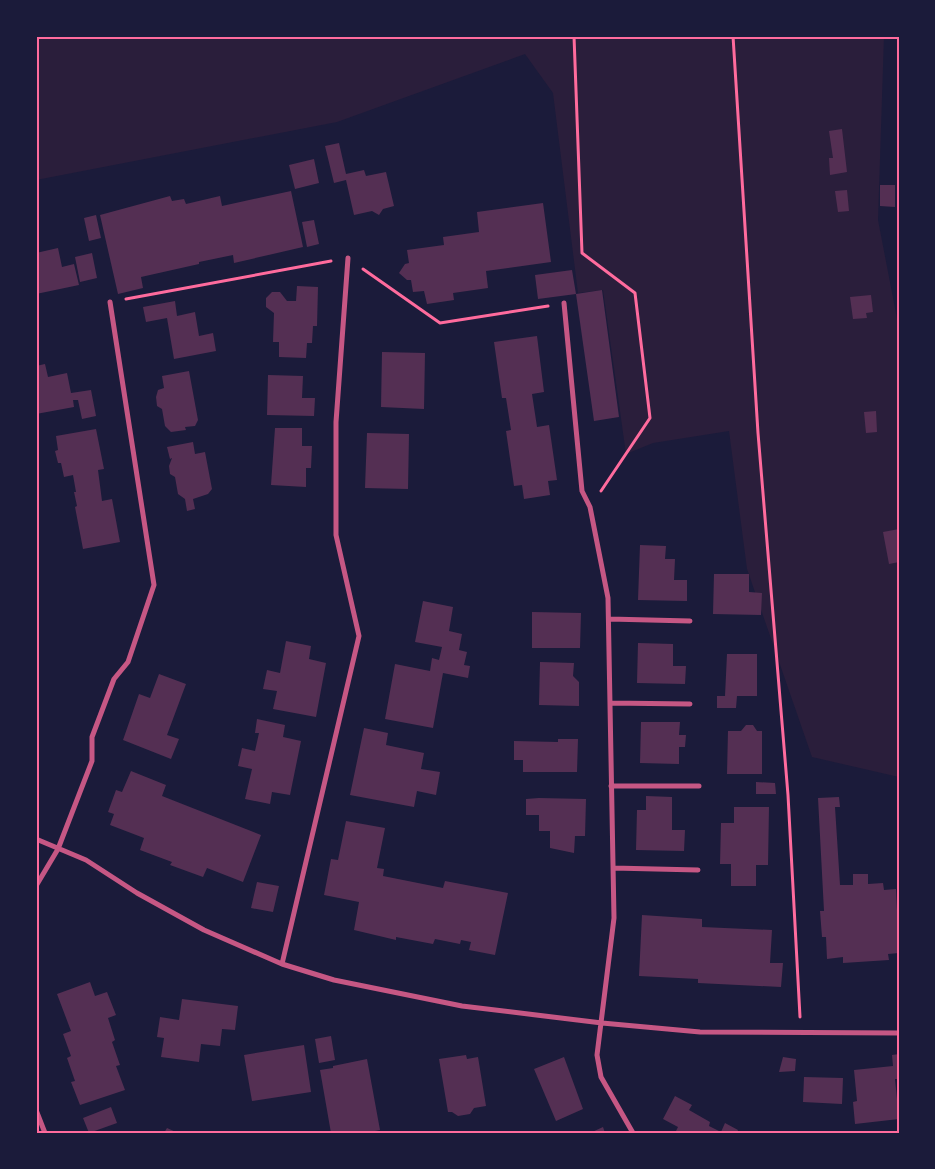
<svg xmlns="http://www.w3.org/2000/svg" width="935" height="1169" viewBox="0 0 935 1169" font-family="Literata,serif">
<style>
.green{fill:#2a1e3b}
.building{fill:#542f53}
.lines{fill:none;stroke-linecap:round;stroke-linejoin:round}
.path{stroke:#ff6b9d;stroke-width:3}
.minor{stroke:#c65784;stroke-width:5}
.neatline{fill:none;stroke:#ff6b9d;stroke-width:2}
</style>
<rect width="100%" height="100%" fill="#1b1b3a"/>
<path class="green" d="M36 36H884L878 220 899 329V777L812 757 747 569 729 431 653 443 626 454 603 290 578 293 553 93 525 54 337 122 36 180Z"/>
<path class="building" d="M842 129 847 172 830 175 829 158H833L829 131Z
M339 143 346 174 364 170 366 176 386 172 394 206 383 209 379 215 372 211 354 215 346 180 334 183 325 146Z
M314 159 319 183 295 189 289 165Z
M880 185H895V207L880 206Z
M847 190 849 211 838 212 835 191Z
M291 191 303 247 234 263 233 255 199 262V264L141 277 143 288 118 294 100 215 170 196 172 201 184 199 186 204 220 196 222 206Z
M543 203 551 262 486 271 488 288 453 293 454 300 427 304 424 291 413 292 411 280H407L399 273 405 264 409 263 407 250 444 245 443 237 479 232 477 212Z
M96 215 101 238 89 241 84 218Z
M314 220 319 244 307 247 302 222Z
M58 248 62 267 74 264 79 285 36 294V253Z
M92 253 97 278 80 282 75 257Z
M572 270 576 294 538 299 535 275Z
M297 286 318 287 317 326H313L312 343H307L306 358 279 357V342H273L274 313 266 307V298L272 292H280L287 301H296Z
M602 290 619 417 594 421 576 294Z
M871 295 873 312 866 313 867 318 853 319 850 297Z
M175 301 177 316 195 312 199 336 213 333 216 351 174 359 167 318 146 322 143 307Z
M537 336 544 392 532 394 537 427 549 425 557 480 548 481 550 495 524 499 522 485 514 486 506 431 511 430 506 398H502L494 342Z
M382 352 425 353 424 409 381 407Z
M45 364 48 377 67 373 71 393 91 390 96 416 82 419 78 400H73L74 407 36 414V366Z
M189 371 198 420 195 426 185 427 186 430 171 432 165 426 162 409 157 406 156 397 158 390 164 388 162 376Z
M268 375 303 376 302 398H315L314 416 267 415Z
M876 411 877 432 866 433 864 412Z
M275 428H302V446H312L311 468H306V487L271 485Z
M96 429 104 469 98 470 102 501 112 499 120 542 83 549 75 507 77 506 74 492H76L73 475 64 477 61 463H58L55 451 58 450 56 436Z
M367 433 409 434 408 489 365 488Z
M193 442 195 454 205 452 212 489 208 494 193 499 195 509 187 511 185 499 178 494 175 477 170 474 169 466 172 458 170 459 167 447Z
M899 529V562L889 564 883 532Z
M640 545 666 546 665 559H675L674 580H687V601L638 600Z
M714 574H749V592L762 593 761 615 713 614Z
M423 601 453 607 449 631 462 634 459 650 467 652 464 665 470 666 468 678 443 673 433 728 385 719 395 664 430 671 432 658 439 660 442 647 415 642Z
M532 612 581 613 580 648H532Z
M286 641 311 646 309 659 326 663 316 717 273 709 277 691 263 689 267 670 280 673Z
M638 643 673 644V666H686L685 684 637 683Z
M727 654H757V696H737L736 708H717V696H732H725Z
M540 662 574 663 573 676 579 682V706L539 705Z
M159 674 186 684 167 735 179 739 171 759 123 740 139 694 150 698Z
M257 719 285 725 283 737 301 741 290 795 272 792 270 804 245 799 252 769 238 766 242 748 255 751 259 733H255Z
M641 722H680L679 735H686L685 747H679V764L640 763Z
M746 725H753L757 731H762V774H727L728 731H741Z
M364 728 388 733 386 745 424 753 421 769 440 772 436 795 417 791 414 807 350 795Z
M558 739H578L577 772H523V760H514V741L558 742Z
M131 771 166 785 162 796 261 835 243 882 207 868 203 877 170 865 172 862 140 850 144 838 110 825 114 814 108 812 116 790 122 792Z
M756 782 775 783 776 794H756Z
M646 796 672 797V830H685L684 851 636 850 637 810H646Z
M839 797 840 807H835L840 885H853V874H868V884L883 883 884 890 896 889 899 953 888 954 889 960 843 963V957L827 959 826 937H822L820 911H824L818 798Z
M539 798 586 799 585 836H575L574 853 550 848V831H539V815H526V799Z
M734 807H769L768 865H756V886H731V864H720L721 823H734Z
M346 821 385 828 377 868 384 869 383 876 443 888 445 881 508 893 495 955 469 950 471 942 461 940 460 944 435 939 433 944 396 937V940L354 930 359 902 324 895 331 859 338 860Z
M257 882 279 886 273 912 251 908Z
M642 915 702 919V927L772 930 770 963H783L781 987 698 983V979L639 976Z
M90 982 95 996 107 992 116 1015 108 1018 115 1040 112 1042 120 1065 116 1066 125 1090 80 1105 71 1082 75 1081 67 1058 71 1056 63 1034 71 1031 57 994Z
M182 999 238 1006 235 1030 222 1029 220 1046 201 1044 199 1062 161 1057 164 1038 157 1037 160 1017 179 1020Z
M331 1036 335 1060 319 1063 315 1039Z
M304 1045 311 1092 252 1101 244 1055Z
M899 1054V1079H895L899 1119 855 1124 853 1102 857 1101 854 1070 893 1066 892 1055Z
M466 1055 467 1059 478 1057 486 1106 474 1108 470 1114 458 1116 452 1112H448L439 1059Z
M564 1057 583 1109 556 1121 534 1069Z
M783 1057 796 1059 795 1071 779 1072Z
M367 1059 380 1130 365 1133H331L320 1070 333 1068V1066Z
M804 1077 843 1078 842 1104 803 1102Z
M675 1096 692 1105 689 1110 710 1122 709 1126 721 1132 725 1123 738 1130 737 1133H675L678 1127 663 1119Z
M111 1107 117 1123 89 1133 83 1118Z
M603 1127 605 1133H590Z
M167 1128 178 1133H164Z"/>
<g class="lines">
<path class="path" d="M574 36 582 253 635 293 650 418 601 491
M733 36 758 433 788 795 800 1017
M363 269 440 323 548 306
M126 299 331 261"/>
<path class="minor" d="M564 303 582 491 590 507 608 598 614 918 597 1055 601 1077 633 1133
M609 619 690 621
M610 703 690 704
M611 786H699
M36 839 86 860 137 893 204 930 282 964 334 980 462 1006 602 1023 700 1032 899 1033
M613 868 698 870
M36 886 58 849 92 761V737L114 679 128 662 154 585 110 302
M282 964 359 636 336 535V422L348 258
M36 1110 45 1133"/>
</g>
<rect width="935" height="1169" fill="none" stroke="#1b1b3a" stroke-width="75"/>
<rect x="38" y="38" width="860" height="1094" class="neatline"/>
</svg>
